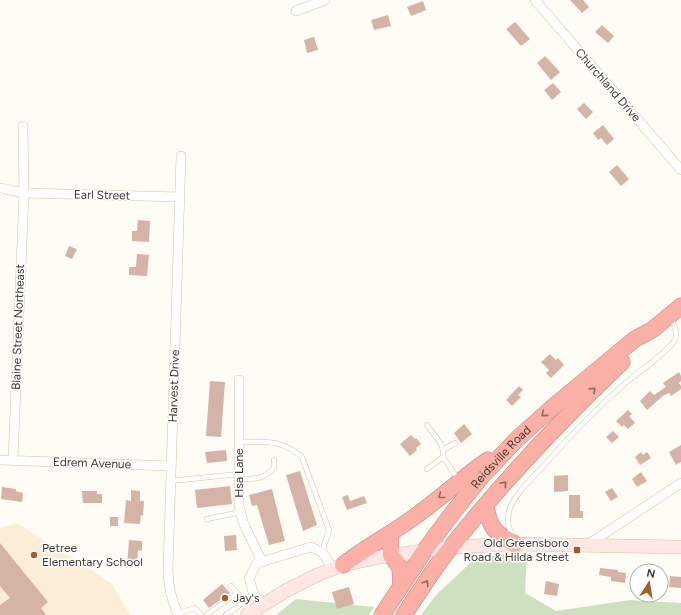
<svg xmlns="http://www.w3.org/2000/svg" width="681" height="615" viewBox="0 0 681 615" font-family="Figtree,sans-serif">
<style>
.built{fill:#fcedd7}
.green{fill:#cde0bf}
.building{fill:#d6b3a7}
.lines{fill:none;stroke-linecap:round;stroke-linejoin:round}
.lane-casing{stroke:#d5c1a5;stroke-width:5.5}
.street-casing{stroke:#d5c1a5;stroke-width:10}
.secondary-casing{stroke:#d5c1a5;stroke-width:14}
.highway-casing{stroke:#b9867d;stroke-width:17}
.lane{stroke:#fff;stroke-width:4.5}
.street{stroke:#fff;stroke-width:9}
.secondary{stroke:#fee7e5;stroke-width:13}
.highway{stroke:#fab0a7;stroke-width:16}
.oneway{stroke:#8b695e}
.poi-dot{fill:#a1602b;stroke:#fff;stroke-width:1.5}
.labels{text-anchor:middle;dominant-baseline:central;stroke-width:3;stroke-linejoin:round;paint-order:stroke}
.street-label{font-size:12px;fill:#41392e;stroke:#fff}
.poi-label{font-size:12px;fill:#41392e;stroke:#fff;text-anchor:start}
</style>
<rect width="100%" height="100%" fill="#fffbf5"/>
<path class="built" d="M17 523 111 583 130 615H0V528Z"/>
<path class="green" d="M527 552 525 593 556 611 630 600 681 603V615H421L437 594 476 558Z
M296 599 374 607 369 615H276Z"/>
<path class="building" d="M570 0H583L589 7 582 13Z
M423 1 426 10 411 16 407 7Z
M388 15 391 26 374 30 371 20Z
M515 22 530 39 521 46 506 29Z
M602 25 614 36 608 43 595 32Z
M314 37 318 50 307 53 304 40Z
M545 56 560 72 551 80 537 63Z
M553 83 561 92 552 100 544 90Z
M584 103 593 112 586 119 577 109Z
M603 125 614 139 607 145 601 138 598 140 593 133Z
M617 165 629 179 621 186 609 172Z
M138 220 150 221 149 242 132 241V231H137Z
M69 246 77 249 72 259 65 256Z
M137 254 149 255 147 276 129 275V267H136Z
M550 354 556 360 558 358 564 365 551 378 546 373 549 370 541 362Z
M679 372 681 376V381L679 383 681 386V389L671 396 669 393 665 395H664L647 410 640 401 650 391 654 395 666 387 663 383Z
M210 381 225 382 221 437 206 436Z
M519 386 523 390 518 395 521 397 512 406 506 400Z
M628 410 632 414 629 416 635 423 628 429 624 425 622 427 616 421Z
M464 424 472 434 461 443 454 433Z
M613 431 619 437 612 443 606 437Z
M411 435 415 439 416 438 421 444 416 448 417 450 410 456 400 444Z
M681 445V462L676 465 669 452Z
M226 450 227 461 207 463 205 452Z
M641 452 643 455 647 452 651 458 640 465 635 457Z
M300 471 317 525 303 531 286 475Z
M641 472 647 481 637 487 632 479Z
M568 475V491L554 492V476Z
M230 486 232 504 197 508 195 490Z
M2 487 16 489V491L23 493 22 502 1 499Z
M612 488 618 497 611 501 605 492Z
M272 489 285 541 269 545 257 505 252 506 249 495Z
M131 490 140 491V501H144L143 516 141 515 140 524 124 523 126 500 131 501Z
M82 491H97V494H102V503H83Z
M348 495 350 501 364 496 367 503 347 510 342 497Z
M569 495H580V511H583V518H569Z
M110 517H118V526H110Z
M236 535 237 550 225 551 224 536Z
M129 540 142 541V551L138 550 137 566H127Z
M0 543 48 602 41 608 46 615H0V605L10 598 0 586Z
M600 568 618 570V572L626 573 625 583 611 581V577L599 575Z
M670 576 681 577V588L669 587Z
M546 581 559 584 557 596 544 594Z
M222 584 230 593 209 608 203 600Z
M349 587 354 604 337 609 332 592Z"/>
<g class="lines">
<g class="lane-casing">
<path id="lane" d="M427 425 441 444 443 450V457L458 479
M239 442C264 442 282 439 302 457L329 530 322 552
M443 450 455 443
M427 469 443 457
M239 479C254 479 263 480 274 468V460
M171 481 239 474
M207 519 241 512
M513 537C508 528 506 519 510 508 517 491 532 479 544 465 568 438 594 411 621 387 634 375 666 354 674 341 679 333 675 325 670 318
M231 586 237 593
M177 614 195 608 201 615
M206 615 237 593 251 611
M226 615 244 602"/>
</g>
<g class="street-casing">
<path id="street" d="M535 0 681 170
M296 11 325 0
M0 188 24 193 180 197
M239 380V506L243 522 262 562
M0 460 171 466
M13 460 24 193 23 126
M587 545 681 483
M261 605 253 592 249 578 257 563 311 547 322 552 333 569
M178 615C172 601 168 584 168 569L181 156"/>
</g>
<g class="secondary-casing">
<path id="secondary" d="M247 615 287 590 317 575 343 565 380 557 452 547 515 544 681 547"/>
</g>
<g class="highway-casing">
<g id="highway">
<path d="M486 505C489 528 496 534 515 544"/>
<path d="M390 534 391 555 400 568 401 586"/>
<path d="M343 565C366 547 393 533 417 515 441 498 463 477 488 460"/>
<path id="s1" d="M382 615 425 550 454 511 483 475 517 439 554 406 635 339 652 330 681 306"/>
<path d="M404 615C415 598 426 581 438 564 493 491 556 425 622 362"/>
</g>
</g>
<use href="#lane" class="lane"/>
<use href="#street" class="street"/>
<use href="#secondary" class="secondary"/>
<use href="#highway" class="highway"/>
</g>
<defs><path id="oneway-chevron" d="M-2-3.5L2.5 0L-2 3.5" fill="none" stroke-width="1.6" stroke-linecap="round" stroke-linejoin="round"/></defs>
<g class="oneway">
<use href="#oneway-chevron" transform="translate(593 390) rotate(-44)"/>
<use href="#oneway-chevron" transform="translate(544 414) rotate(139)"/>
<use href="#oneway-chevron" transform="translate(504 484) rotate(-49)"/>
<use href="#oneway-chevron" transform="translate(441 496) rotate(141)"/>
<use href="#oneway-chevron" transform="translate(426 583) rotate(-56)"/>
</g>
<g class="poi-dot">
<rect x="573" y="546" width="8" height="8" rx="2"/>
<circle cx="34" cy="555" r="4"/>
<circle cx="225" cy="598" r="4"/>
</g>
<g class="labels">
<g class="street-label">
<text transform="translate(608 85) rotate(49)">Churchland Drive</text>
<text transform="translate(102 195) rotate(1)">Earl Street</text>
<text transform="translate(18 327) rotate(-88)">Blaine Street Northeast</text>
<text transform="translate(174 386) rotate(-88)">Harvest Drive</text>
<text stroke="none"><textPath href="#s1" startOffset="198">Reidsville Road</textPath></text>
<text transform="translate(92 463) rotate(2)">Edrem Avenue</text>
<text transform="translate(239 473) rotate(-90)">Hsa Lane</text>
</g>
<g class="poi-label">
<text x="569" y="543" text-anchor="end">Old Greensboro<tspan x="569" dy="14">Road &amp; Hilda Street</tspan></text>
<text x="42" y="548">Petree<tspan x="42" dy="14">Elementary School</tspan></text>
<text x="233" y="598">Jay's</text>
</g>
</g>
<g transform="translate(649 583) rotate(12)"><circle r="19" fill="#ffffff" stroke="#b3b0ab"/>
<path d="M0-3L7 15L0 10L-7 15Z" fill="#a1602b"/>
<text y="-6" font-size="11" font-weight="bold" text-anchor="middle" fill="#41392e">N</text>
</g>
</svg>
